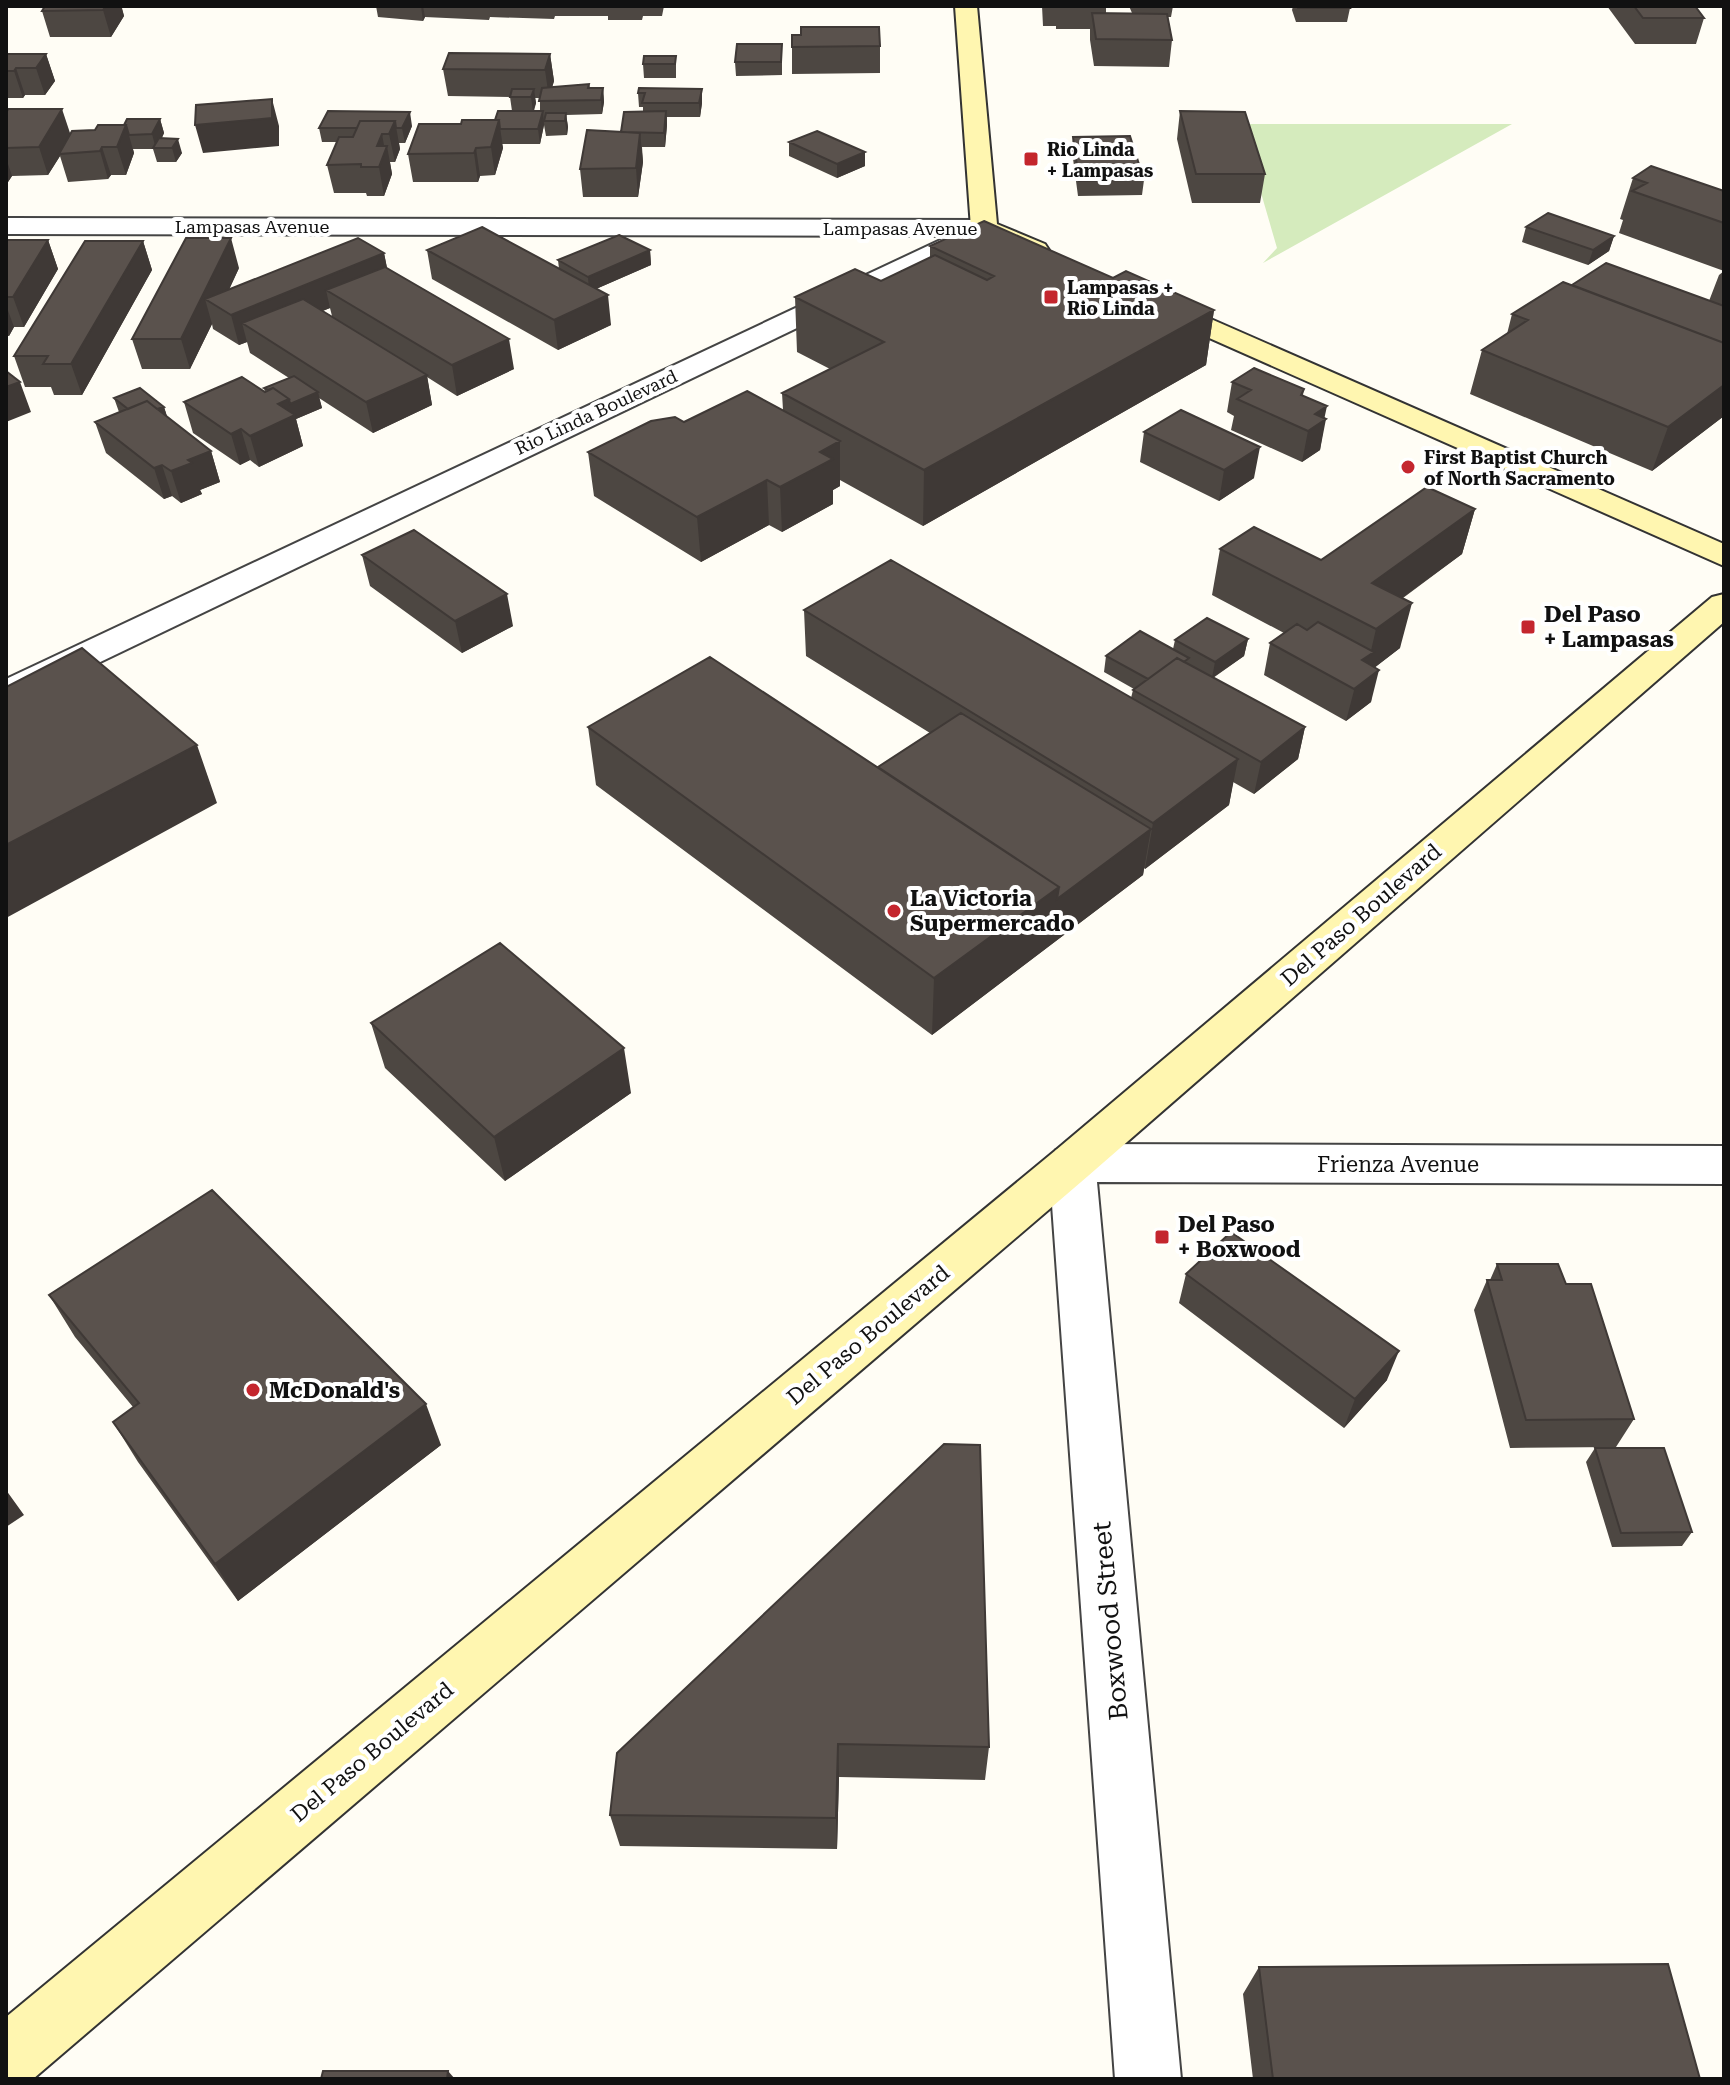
<svg xmlns="http://www.w3.org/2000/svg" width="1730" height="2085" viewBox="0 0 1730 2085" font-family="'Roboto Serif',serif">
<style>
.green{fill:#d5ebbd}
.lines{fill:none;stroke-linecap:round;stroke-linejoin:round}
.minor-casing{stroke:#444;stroke-width:4}
.tertiary-casing{stroke:#444;stroke-width:4}
.secondary-casing{stroke:#333;stroke-width:4}
.minor{fill:#fff;fill-rule:evenodd}
.tertiary{fill:#fff;fill-rule:evenodd}
.secondary{fill:#fff6b0;fill-rule:evenodd}
.wall{fill:#4d4742;fill-rule:evenodd}
.shaded-wall{fill:#3f3936}
.building{fill:#5a524d;stroke:#3f3936;stroke-width:2}
.poi-dot{fill:#c4262e;stroke:#fff;stroke-width:3}
.labels{text-anchor:middle;dominant-baseline:central;stroke-width:8;stroke-linejoin:round;paint-order:stroke}
.far-poi-label{font-size:18px;font-weight:bold;fill:#111;stroke:#fff;text-anchor:start}
.far-street-label{font-size:18px;fill:#111;stroke:#fff}
.poi-label{font-size:22px;font-weight:bold;fill:#111;stroke:#fff;text-anchor:start}
.street-label{font-size:22px;fill:#111;stroke:#fff}
.near-street-label{font-size:26px;fill:#111;stroke:#fff}
</style>
<rect width="100%" height="100%" fill="#fffdf5"/>
<path class="green" d="M1241 124H1512L1263 263 1277 248Z"/>
<g class="lines">
<g class="minor-casing">
<path id="minor" d="M6 218 984 220 994 222 997 228 994 234 984 236 6 234Z
M1072 1144 1724 1146V1184L1097 1182 1181 2079H1115L1049 1163 1056 1150Z"/>
</g>
<g class="tertiary-casing">
<path id="tertiary" d="M983 220 993 222 996 228 993 234 19 701 6 705V679Z"/>
</g>
<g class="secondary-casing">
<path id="secondary" d="M955 6H977L997 224 1045 244 1049 250 1045 256C1022 261 995 243 974 234L971 228Z
M1156 295 1724 544V566L1146 310 1142 304 1146 298Z
M1724 594V622L1088 1176 33 2079H6V2017L1056 1150 1712 597Z"/>
</g>
<use href="#minor" class="minor"/>
<use href="#tertiary" class="tertiary"/>
<use href="#secondary" class="secondary"/>
</g>
<path class="wall" d="M45 6H130L128 8H122L124 16 111 37H50L42 11Z
M376 6H664L662 16H643L642 20H608V16H555L554 19 490 17 489 20 425 17 423 21 378 17Z
M1042 6H1106V13H1132L1129 6H1173L1171 17H1168L1172 40 1169 67 1094 66 1090 40V29H1056V26H1043Z
M1293 6H1349L1350 8 1347 22H1296L1292 10Z
M1607 6H1695L1704 18 1696 44H1635Z
M782 44V75L736 76 735 62Z
M880 46V73L792 74V47Z
M6 54H46L55 81 45 95H25L23 98H6Z
M550 54 554 81 552 87 589 84 590 88H603L604 102 602 114 566 115 568 127 567 135 546 136 544 125 540 144H502L503 148 495 175 480 176 478 182H413L408 154 461 124 495 120 512 111 510 97 448 96 443 69ZM535 98H540V111H534L536 103Z
M676 56V78H644L643 64Z
M639 88 702 103 700 117H667V125L665 147H642L643 162 638 197H583L580 169 643 112V107H639L638 93Z
M1180 111 1265 174 1260 203H1192L1177 139Z
M6 113 70 134 160 119 164 133 162 138 182 153 176 162H157L153 149H133L134 153 126 175H111L108 179 68 182 60 156 48 175 12 176 8 182H6Z
M412 126 405 143H399L400 149 395 162H390L392 174 384 196H367L366 193H334L327 165 337 142H322L319 128Z
M1073 137 1144 180 1142 195 1078 196 1072 151Z
M789 142 865 166 837 178 789 156Z
M1633 178 1724 191V271L1619 233 1623 220 1620 219Z
M1526 227 1614 236 1609 251 1588 265 1522 242Z
M6 240H48L58 269 24 327H14L9 336H6Z
M143 241 152 270 82 395H54L51 387H25L14 356Z
M930 246 1113 278 1214 310 1206 365 923 526 840 480V486L833 490V504L782 532 769 525 701 562 594 496 588 452 684 422 783 410 782 393 830 369 797 352 795 297 881 281 930 258Z
M427 250 559 269 558 260 650 250 651 265 596 289 611 325 558 350 432 279Z
M384 253 387 268 514 369 457 396 427 377 432 405 373 433 319 398 322 408 296 419 303 446 259 467 250 460 240 465 193 433 184 402 265 392 264 388 289 378 250 353 247 342 239 345 213 329 212 324 190 369H142L132 339 239 268 229 290ZM330 308 332 316 322 311Z
M1724 271V416L1652 471 1470 394 1482 350 1507 334 1512 314 1572 285 1709 301 1719 275Z
M1232 382 1304 389 1303 395 1325 418 1320 450 1302 462 1231 430 1234 416 1227 412Z
M114 398 164 407 167 417 211 451 220 482 200 490 202 494 181 503 172 496 164 499 106 453 95 422 119 412Z
M1144 432 1254 478 1219 501 1140 462Z
M1475 509 1462 554 1403 598 1400 648 1375 667 1371 702 1346 721 1264 675 1270 643 1284 633 1212 595 1220 549 1321 560Z
M362 555 513 626 462 653 370 586Z
M804 610 1131 698 1133 690 1134 689 1104 672 1106 656 1173 649 1175 640 1248 639 1244 656 1213 678 1305 727 1298 759 1254 794 1233 782 1229 805 1145 869 1144 868 1143 875 932 1035 596 785 588 727 878 767 930 733 806 656Z
M371 1023 631 1093 505 1181 385 1068Z
M1497 1264 1566 1284 1634 1419 1616 1447 1510 1448 1474 1310 1487 1280H1490Z
M1186 1274 1387 1380 1344 1428 1179 1303Z
M49 1295 441 1445 238 1601 138 1462 113 1422 133 1407 75 1337Z
M944 1444 989 1747 985 1780 839 1777 837 1849 620 1846 610 1815Z
M1595 1448 1692 1532 1682 1546 1612 1547 1586 1462Z
M1259 1967 1700 2079H1253L1243 1994Z"/>
<path class="shaded-wall" d="M106 6H121L124 16 111 37 103 10Z
M421 6H423L425 17 423 21Z
M46 54 55 81 45 95 36 68Z
M550 54 554 81 549 98 545 70Z
M16 68 25 95 23 98 14 71Z
M603 88 604 102 602 114 601 100Z
M534 89 536 103 533 111 531 97Z
M702 89V103L700 117 699 103Z
M272 99 279 126V146L203 153 195 125Z
M62 109 71 136 59 154 60 156 48 175 39 147Z
M543 111 544 125 540 144 538 129Z
M666 111 667 125 665 147 664 133Z
M410 112 412 126 405 143 402 128Z
M566 113 568 127 567 135 565 121Z
M160 119 164 133 156 149 152 134Z
M499 120 503 148 495 175 491 147Z
M395 121 400 149 395 162 389 134Z
M126 125 134 153 126 175 117 147Z
M640 133 643 162 638 197 636 168Z
M382 134 385 151 387 146 392 174 384 196 379 167 377 146Z
M178 139 182 153 176 162 172 148Z
M102 147 111 175 108 179 100 151Z
M476 148 480 176 478 182 474 153Z
M865 152V166L837 178V164Z
M6 158 12 176 8 182 6 176Z
M1614 236 1609 251 1588 265 1593 250Z
M231 238 239 268 220 308 205 299 212 324 190 369 181 339Z
M48 240 58 269 24 327 13 297Z
M143 241 152 270 82 395 71 364Z
M650 250 651 265 589 292 588 277Z
M384 253 390 283 326 290 330 308 262 336 242 323 247 342 239 345 231 315Z
M608 295 611 325 558 350 554 320Z
M6 305 14 327 9 336 6 329Z
M1214 310 1206 365 923 526 924 470Z
M509 339 514 369 457 396 452 365Z
M427 375 432 405 373 433 366 402Z
M20 382 31 412 6 422V387Z
M1724 385V416L1652 471 1668 427Z
M318 392 322 408 296 419 303 446 259 467 250 436 278 404 289 399Z
M1327 406 1324 420 1326 419 1320 450 1302 462 1308 431 1315 414Z
M164 407 169 422 139 417Z
M241 429 250 460 240 465 231 434Z
M840 441V486L833 490V504L782 532 780 487 820 452Z
M1260 447 1254 478 1219 501 1224 470Z
M211 451 220 482 200 490 202 494 181 503 171 471 188 460Z
M162 465 172 496 164 499 154 468Z
M767 480 769 525 701 562 697 517Z
M1475 509 1462 554 1366 624 1372 583Z
M507 594 513 626 462 653 455 621Z
M1412 603 1400 648 1369 672 1379 670 1371 702 1346 721 1362 660 1370 655 1376 629Z
M1248 639 1244 656 1212 678 1215 662Z
M1305 727 1298 759 1254 794 1261 762Z
M197 745 217 803 6 918V845Z
M1238 759 1229 805 1145 869 1153 823Z
M1151 829 1143 875 932 1035 934 978 1059 887Z
M624 1048 631 1093 505 1181 494 1137Z
M1399 1351 1387 1380 1344 1428 1355 1399Z
M426 1404 441 1445 238 1601 215 1564Z
M6 1490 24 1515 6 1527Z
M838 1744 839 1777 837 1849 836 1818Z
M448 2071 455 2079H447Z"/>
<path class="building" d="M45 6H106L103 10 42 11Z
M1297 6H1349L1350 8H1298Z
M1634 6H1695L1704 18H1643Z
M1092 13 1167 14 1172 40 1096 39Z
M801 27H879L880 46 792 47V35H801Z
M737 44H782L781 62H735Z
M449 53 550 54 545 70 443 69Z
M6 54H46L36 68H16L14 71H6Z
M644 56H676L675 64H643Z
M589 84 588 88H603L601 100 539 101 542 88Z
M639 88 702 89 699 103H642L645 93H638Z
M512 89H534L531 97H510Z
M272 99V118L195 125 196 105Z
M8 109H62L39 147 6 148V113Z
M328 111 410 112 402 128H396L395 121H360L357 128H319Z
M498 111H543L538 129H500L499 120H495Z
M666 111 664 133 621 132 624 112Z
M1180 111 1245 112 1265 174H1196Z
M546 113H566L565 121H544Z
M127 119H160L152 134 129 135 126 125H124Z
M462 120H499L491 147 476 148 474 153 408 154 419 124H461Z
M360 121H395L389 134H382L377 146H387L379 167H361V164L327 165 339 137H353Z
M98 125H126L117 147H102L100 151 59 154 72 131 95 130Z
M587 130 640 133 636 168 580 169Z
M817 131 865 152 837 164 789 142Z
M1130 136 1144 180 1079 181 1073 137Z
M159 138 178 139 172 148H153Z
M1651 166 1724 191V223L1632 191 1647 183 1633 178Z
M1548 213 1614 236 1593 250 1526 227Z
M984 221 1113 278 1126 271 1214 310 924 470 782 393 884 342 795 297 855 269 881 281 935 255 987 280 994 276 930 246Z
M482 227 608 295 554 320 427 250Z
M619 235 650 250 588 277 558 260Z
M186 238H231L181 339H132Z
M358 238 384 253 231 315 205 299Z
M6 240H48L13 297H6Z
M85 241H143L71 364H43L48 356H14Z
M1606 263 1724 306V343L1572 285Z
M385 267 509 339 452 365 326 290Z
M1563 282 1724 343V385L1668 427 1482 350 1528 320 1512 314Z
M303 299 427 375 366 402 242 323Z
M1254 368 1304 389 1301 395 1327 406 1315 414 1326 419 1308 431 1237 399 1251 390 1232 382Z
M6 371 20 382 6 387Z
M294 376 318 392 290 404 289 399 273 388 268 390 264 388Z
M242 377 265 392 273 388 289 399 278 404 295 415 250 436 241 429 231 434 184 402Z
M140 388 164 407 157 409 147 401 128 409 114 398Z
M747 391 840 441 820 452 833 459 780 487 767 480 697 517 588 452 651 421 675 417 684 422Z
M147 401 211 451 188 460 192 463 171 471 162 465 154 468 95 422Z
M1181 410 1260 447 1224 470 1144 432Z
M1427 487 1475 509 1372 583 1412 603 1376 629 1220 549 1254 527 1321 560Z
M414 530 507 594 455 621 362 555Z
M891 560 1238 759 1153 823 804 610Z
M1207 618 1248 639 1215 662 1175 640Z
M1318 622 1374 652 1362 660 1379 670 1354 689 1270 643 1297 624 1307 630Z
M1140 631 1189 658 1184 662 1177 658 1148 679 1106 656Z
M82 648 197 745 6 845V687Z
M710 657 1059 887 934 978 588 727Z
M1177 658 1305 727 1261 762 1133 690Z
M961 713 1151 829 1057 899 1059 887 878 767Z
M500 943 624 1048 494 1137 371 1023Z
M212 1190 426 1404 215 1564 113 1422 139 1403 49 1295Z
M1231 1232 1399 1351 1355 1399 1186 1274Z
M1497 1264H1558L1566 1284H1591L1634 1419 1526 1420 1487 1280H1502Z
M944 1444 980 1445 989 1747 838 1744 836 1818 610 1815 617 1753Z
M1595 1448H1664L1692 1532 1621 1533Z
M1668 1964 1700 2079H1273L1259 1967Z
M323 2071H448L447 2079H321Z"/>
<g class="poi-dot">
<rect x="1023" y="151" width="16" height="16" rx="4"/>
<rect x="1043" y="289" width="16" height="16" rx="4"/>
<circle cx="1408" cy="467" r="8"/>
<rect x="1520" y="619" width="16" height="16" rx="4"/>
<circle cx="894" cy="911" r="8"/>
<rect x="1154" y="1229" width="16" height="16" rx="4"/>
<circle cx="253" cy="1390" r="8"/>
</g>
<g class="labels">
<g class="far-poi-label">
<text x="1047" y="149">Rio Linda<tspan x="1047" dy="21">+ Lampasas</tspan></text>
<text x="1067" y="287">Lampasas +<tspan x="1067" dy="21">Rio Linda</tspan></text>
<text x="1424" y="457">First Baptist Church<tspan x="1424" dy="21">of North Sacramento</tspan></text>
</g>
<g class="far-street-label">
<text x="252" y="226">Lampasas Avenue</text>
<text x="900" y="228">Lampasas Avenue</text>
<text transform="translate(596 412) rotate(-25)">Rio Linda Boulevard</text>
</g>
<g class="poi-label">
<text x="1544" y="614">Del Paso<tspan x="1544" dy="25">+ Lampasas</tspan></text>
<text x="910" y="898">La Victoria<tspan x="910" dy="25">Supermercado</tspan></text>
<text x="1178" y="1224">Del Paso<tspan x="1178" dy="25">+ Boxwood</tspan></text>
<text x="269" y="1390">McDonald's</text>
</g>
<g class="street-label">
<text transform="translate(1361 915) rotate(-41)">Del Paso Boulevard</text>
<text x="1398" y="1164">Frienza Avenue</text>
<text transform="translate(868 1335) rotate(-40)">Del Paso Boulevard</text>
<text transform="translate(372 1752) rotate(-40)">Del Paso Boulevard</text>
</g>
<g class="near-street-label">
<text transform="translate(1110 1621) rotate(-95)">Boxwood Street</text>
</g>
</g>
<rect width="1730" height="2085" fill="none" stroke="#111111" stroke-width="16"/>
</svg>
